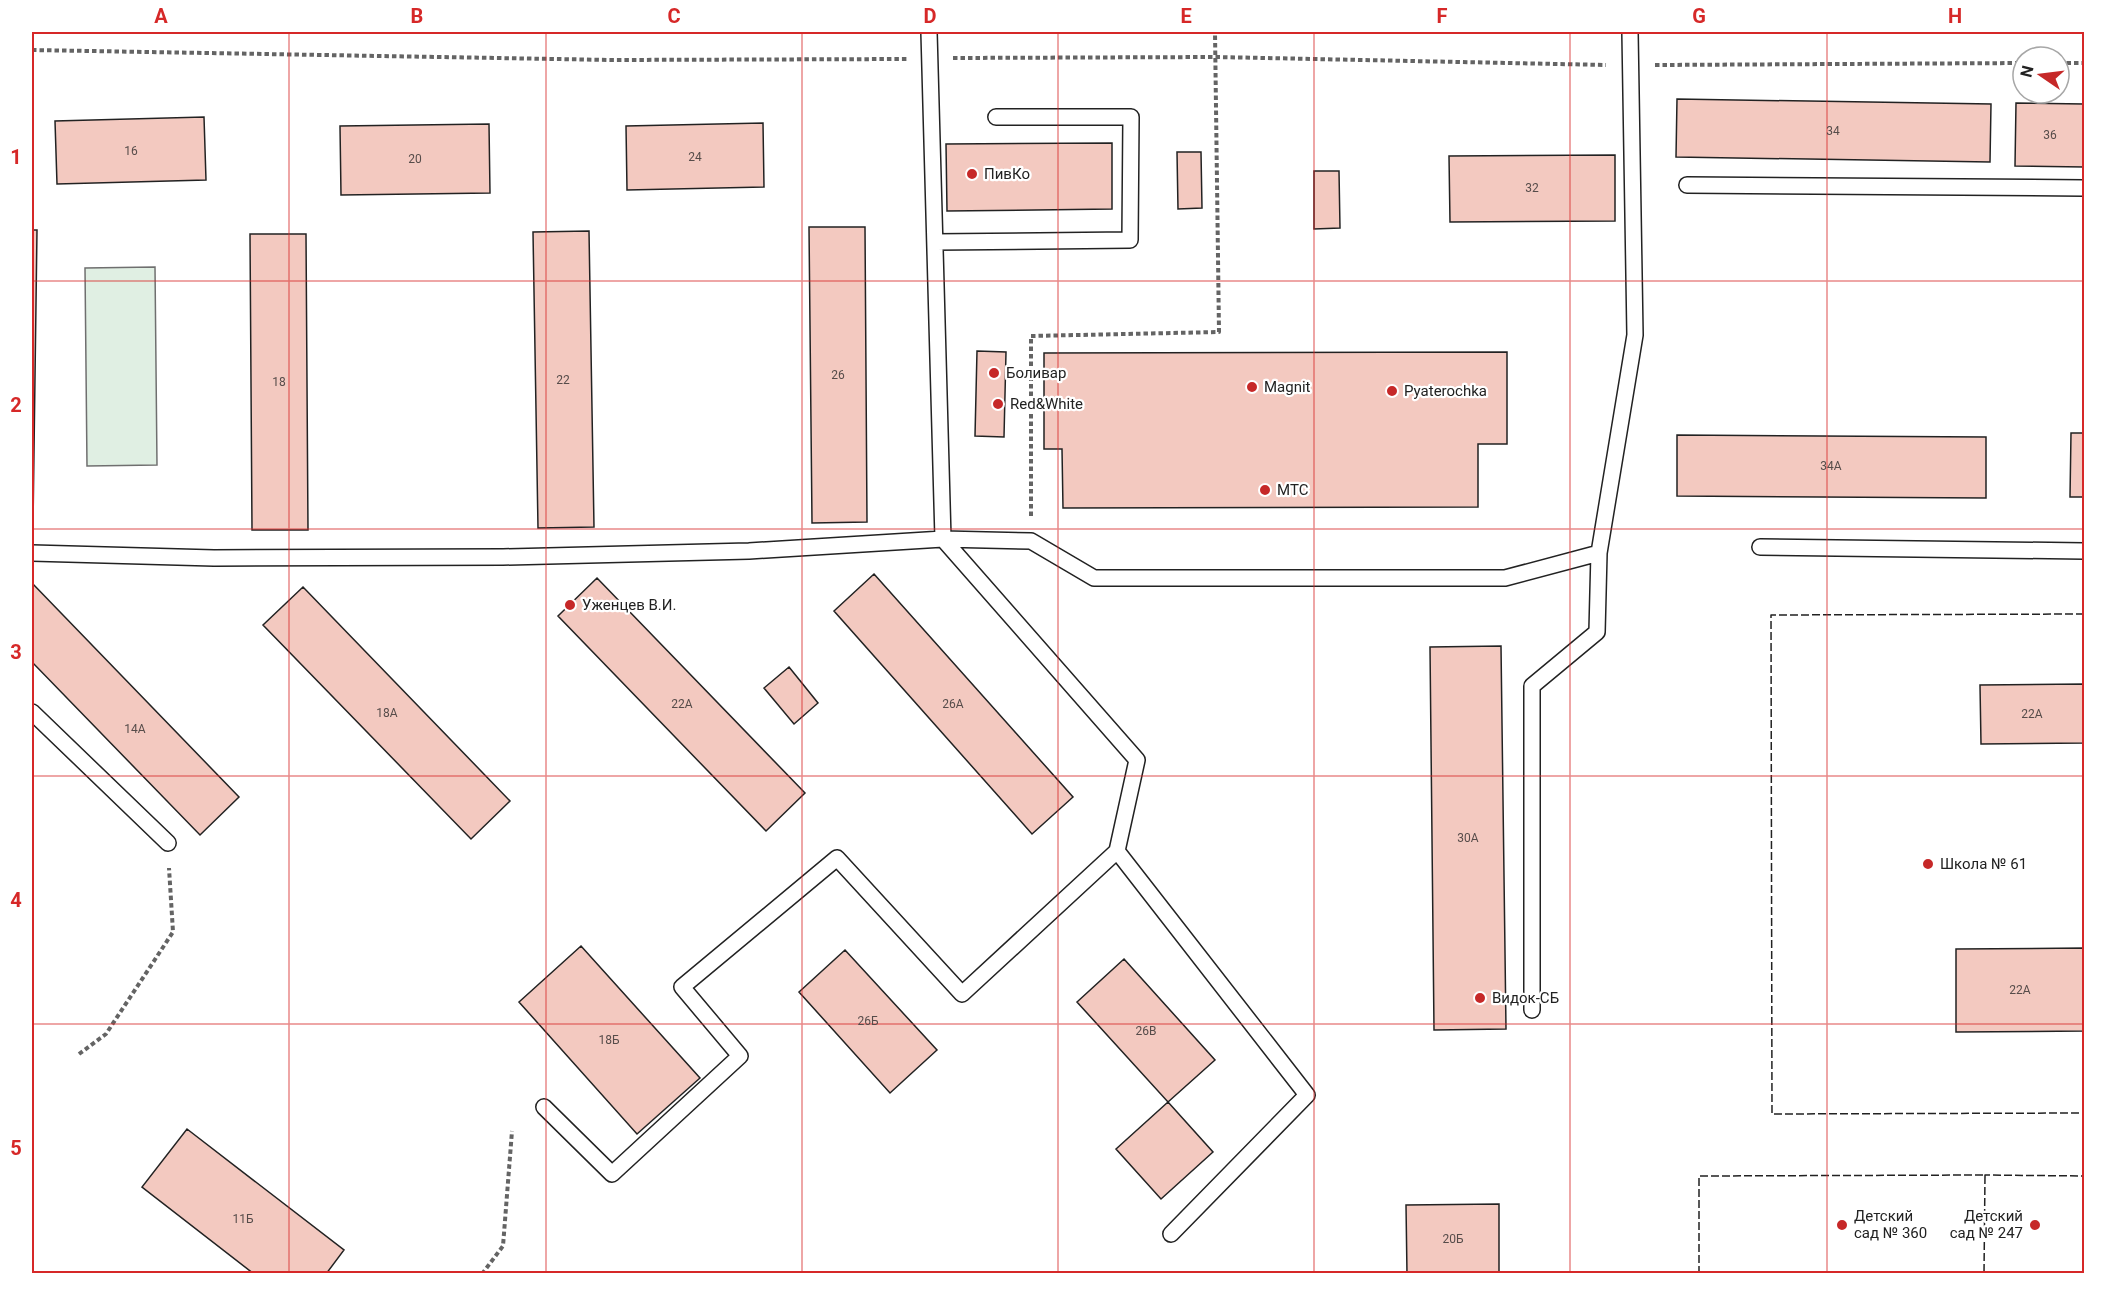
<svg xmlns="http://www.w3.org/2000/svg" width="2116" height="1305" viewBox="0 0 2116 1305" font-family="Roboto,sans-serif">
<style>
.green{fill:#e0efe3;stroke:#6f6f6f;stroke-width:1.5}
.building{fill:#f3c9c0;stroke:#222;stroke-width:1.5}
.lines{fill:none;stroke-linecap:round;stroke-linejoin:round}
.lane-casing{stroke:#222;stroke-width:18}
.path{stroke:#646464;stroke-width:4;stroke-dasharray:4.5 3;stroke-linecap:butt}
.lane{stroke:#fff;stroke-width:15}
.fence{stroke:#222;stroke-width:1.5;stroke-dasharray:8 3;stroke-linecap:butt}
.grid{fill:none;stroke:#d62828;stroke-width:1.5;stroke-opacity:0.55}
.poi-dot{fill:#c62828;stroke:#fff;stroke-width:2}
.labels{text-anchor:middle;dominant-baseline:central;stroke-width:4.5;stroke-linejoin:round;paint-order:stroke}
.number-label{font-size:12px;fill:#564c4a}
.poi-label{font-size:15px;fill:#222;stroke:#fff;text-anchor:start}
.neatline{fill:none;stroke:#d62828;stroke-width:2}
.grid-label{font-size:20px;text-anchor:middle;font-weight:bold;fill:#d62828}
</style>
<rect width="100%" height="100%" fill="#fff"/>
<path class="green" d="M155 267 157 465 87 466 85 268Z"/>
<path class="building" d="M1677 99 1991 104 1990 162 1676 157Z
M2016 103 2084 104V167L2015 166Z
M204 117 206 180 57 184 55 121Z
M763 123 764 187 627 190 626 126Z
M489 124 490 193 341 195 340 126Z
M1112 143V209L947 211 946 144Z
M1177 152H1201L1202 208 1178 209Z
M1615 155V221L1450 222 1449 156Z
M1314 171H1339L1340 228 1314 229Z
M809 227H865L867 522 812 523Z
M32 230H37L33 526H32Z
M589 231 594 527 538 528 533 232Z
M250 234H306L308 530H252Z
M977 351 1006 352 1004 437 975 436Z
M1507 352V444H1478V507L1063 508 1062 449H1044V353Z
M2071 433H2084V497H2070Z
M1677 435 1986 437V498L1677 496Z
M874 574 1073 797 1032 834 834 611Z
M597 578 805 793 766 831 558 616Z
M32 583 239 797 200 835 32 662Z
M303 587 510 801 471 839 263 625Z
M1501 646 1506 1029 1434 1030 1430 647Z
M789 667 818 703 794 724 764 688Z
M2084 684V743L1981 744 1980 685Z
M581 946 700 1078 637 1134 519 1002Z
M2084 948V1031L1956 1032V949Z
M845 950 937 1050 890 1093 799 992Z
M1124 959 1215 1060 1168 1102 1077 1002Z
M1168 1102 1213 1152 1161 1199 1116 1149Z
M187 1129 344 1250 326 1274H254L142 1187Z
M1499 1204V1274H1407L1406 1205Z"/>
<g class="lines">
<g class="lane-casing">
<path id="lane" d="M929 32 943 539 1031 541 1094 578H1505L1599 553
M1687 185 2084 188
M935 242 1130 240 1131 117H996
M1760 547 2084 551
M32 553 214 558 503 557 749 551 943 539 1137 760 1117 851 962 994 837 858 682 987 740 1056 612 1174 544 1107
M32 712 168 843
M1117 851 1307 1095 1171 1234
M1532 1010V686L1597 632 1599 553 1635 335 1630 32"/>
</g>
<path class="path" d="M32 50 613 60 907 59
M953 58 1216 57 1606 65
M2059 63H2084
M1655 65 2023 63
M1031 516V336L1219 332 1215 32
M79 1054 106 1034 173 932 169 868
M482 1274 503 1246 512 1131"/>
<use href="#lane" class="lane"/>
<path class="fence" d="M2084 614 1771 615 1772 1114 2084 1113
M1985 1178V1175L2084 1176
M1699 1274V1176L1985 1175 1984 1274"/>
</g>
<path class="grid" d="M289 32V1274M546 32V1274M802 32V1274M1058 32V1274M1314 32V1274M1570 32V1274M1827 32V1274M32 281H2084M32 529H2084M32 776H2084M32 1024H2084"/>
<g class="poi-dot">
<circle cx="972" cy="174" r="6"/>
<circle cx="994" cy="373" r="6"/>
<circle cx="1252" cy="387" r="6"/>
<circle cx="1392" cy="391" r="6"/>
<circle cx="998" cy="404" r="6"/>
<circle cx="1265" cy="490" r="6"/>
<circle cx="570" cy="605" r="6"/>
<circle cx="1928" cy="864" r="6"/>
<circle cx="1480" cy="998" r="6"/>
<circle cx="1842" cy="1225" r="6"/>
<circle cx="2035" cy="1225" r="6"/>
</g>
<g class="labels">
<g class="number-label">
<text x="1833" y="131">34</text>
<text x="2050" y="135">36</text>
<text x="131" y="151">16</text>
<text x="695" y="157">24</text>
<text x="415" y="159">20</text>
<text x="1532" y="188">32</text>
<text x="838" y="375">26</text>
<text x="563" y="380">22</text>
<text x="279" y="382">18</text>
<text x="1831" y="466">34А</text>
<text x="682" y="704">22А</text>
<text x="953" y="704">26А</text>
<text x="387" y="713">18А</text>
<text x="2032" y="714">22А</text>
<text x="135" y="729">14А</text>
<text x="1468" y="838">30А</text>
<text x="2020" y="990">22А</text>
<text x="868" y="1021">26Б</text>
<text x="1146" y="1031">26В</text>
<text x="609" y="1040">18Б</text>
<text x="243" y="1219">11Б</text>
<text x="1453" y="1239">20Б</text>
</g>
<g class="poi-label">
<text x="984" y="174">ПивКо</text>
<text x="1006" y="373">Боливар</text>
<text x="1264" y="387">Magnit</text>
<text x="1404" y="391">Pyaterochka</text>
<text x="1010" y="404">Red&amp;White</text>
<text x="1277" y="490">МТС</text>
<text x="582" y="605">Уженцев В.И.</text>
<text x="1940" y="864">Школа № 61</text>
<text x="1492" y="998">Видок-СБ</text>
<text x="1854" y="1216">Детский<tspan x="1854" dy="17">сад № 360</tspan></text>
<text x="2023" y="1216" text-anchor="end">Детский<tspan x="2023" dy="17">сад № 247</tspan></text>
</g>
</g>
<rect width="2116" height="1305" fill="none" stroke="#ffffff" stroke-width="66"/>
<g transform="translate(2041 75) rotate(284)"><circle r="28" fill="#ffffff" stroke="#a7a7a7" stroke-width="1.5"/>
<path d="M0-4.5L10 22L0 15L-10 22Z" fill="#c62828"/>
<text y="-9" font-size="16" font-weight="bold" text-anchor="middle" fill="#222222">N</text>
</g>
<rect x="33" y="33" width="2050" height="1239" class="neatline"/>
<g class="grid-label">
<text x="161" y="23">A</text>
<text x="417" y="23">B</text>
<text x="674" y="23">C</text>
<text x="930" y="23">D</text>
<text x="1186" y="23">E</text>
<text x="1442" y="23">F</text>
<text x="1699" y="23">G</text>
<text x="1955" y="23">H</text>
<text x="16" y="164">1</text>
<text x="16" y="412">2</text>
<text x="16" y="659">3</text>
<text x="16" y="907">4</text>
<text x="16" y="1155">5</text>
</g>
</svg>
